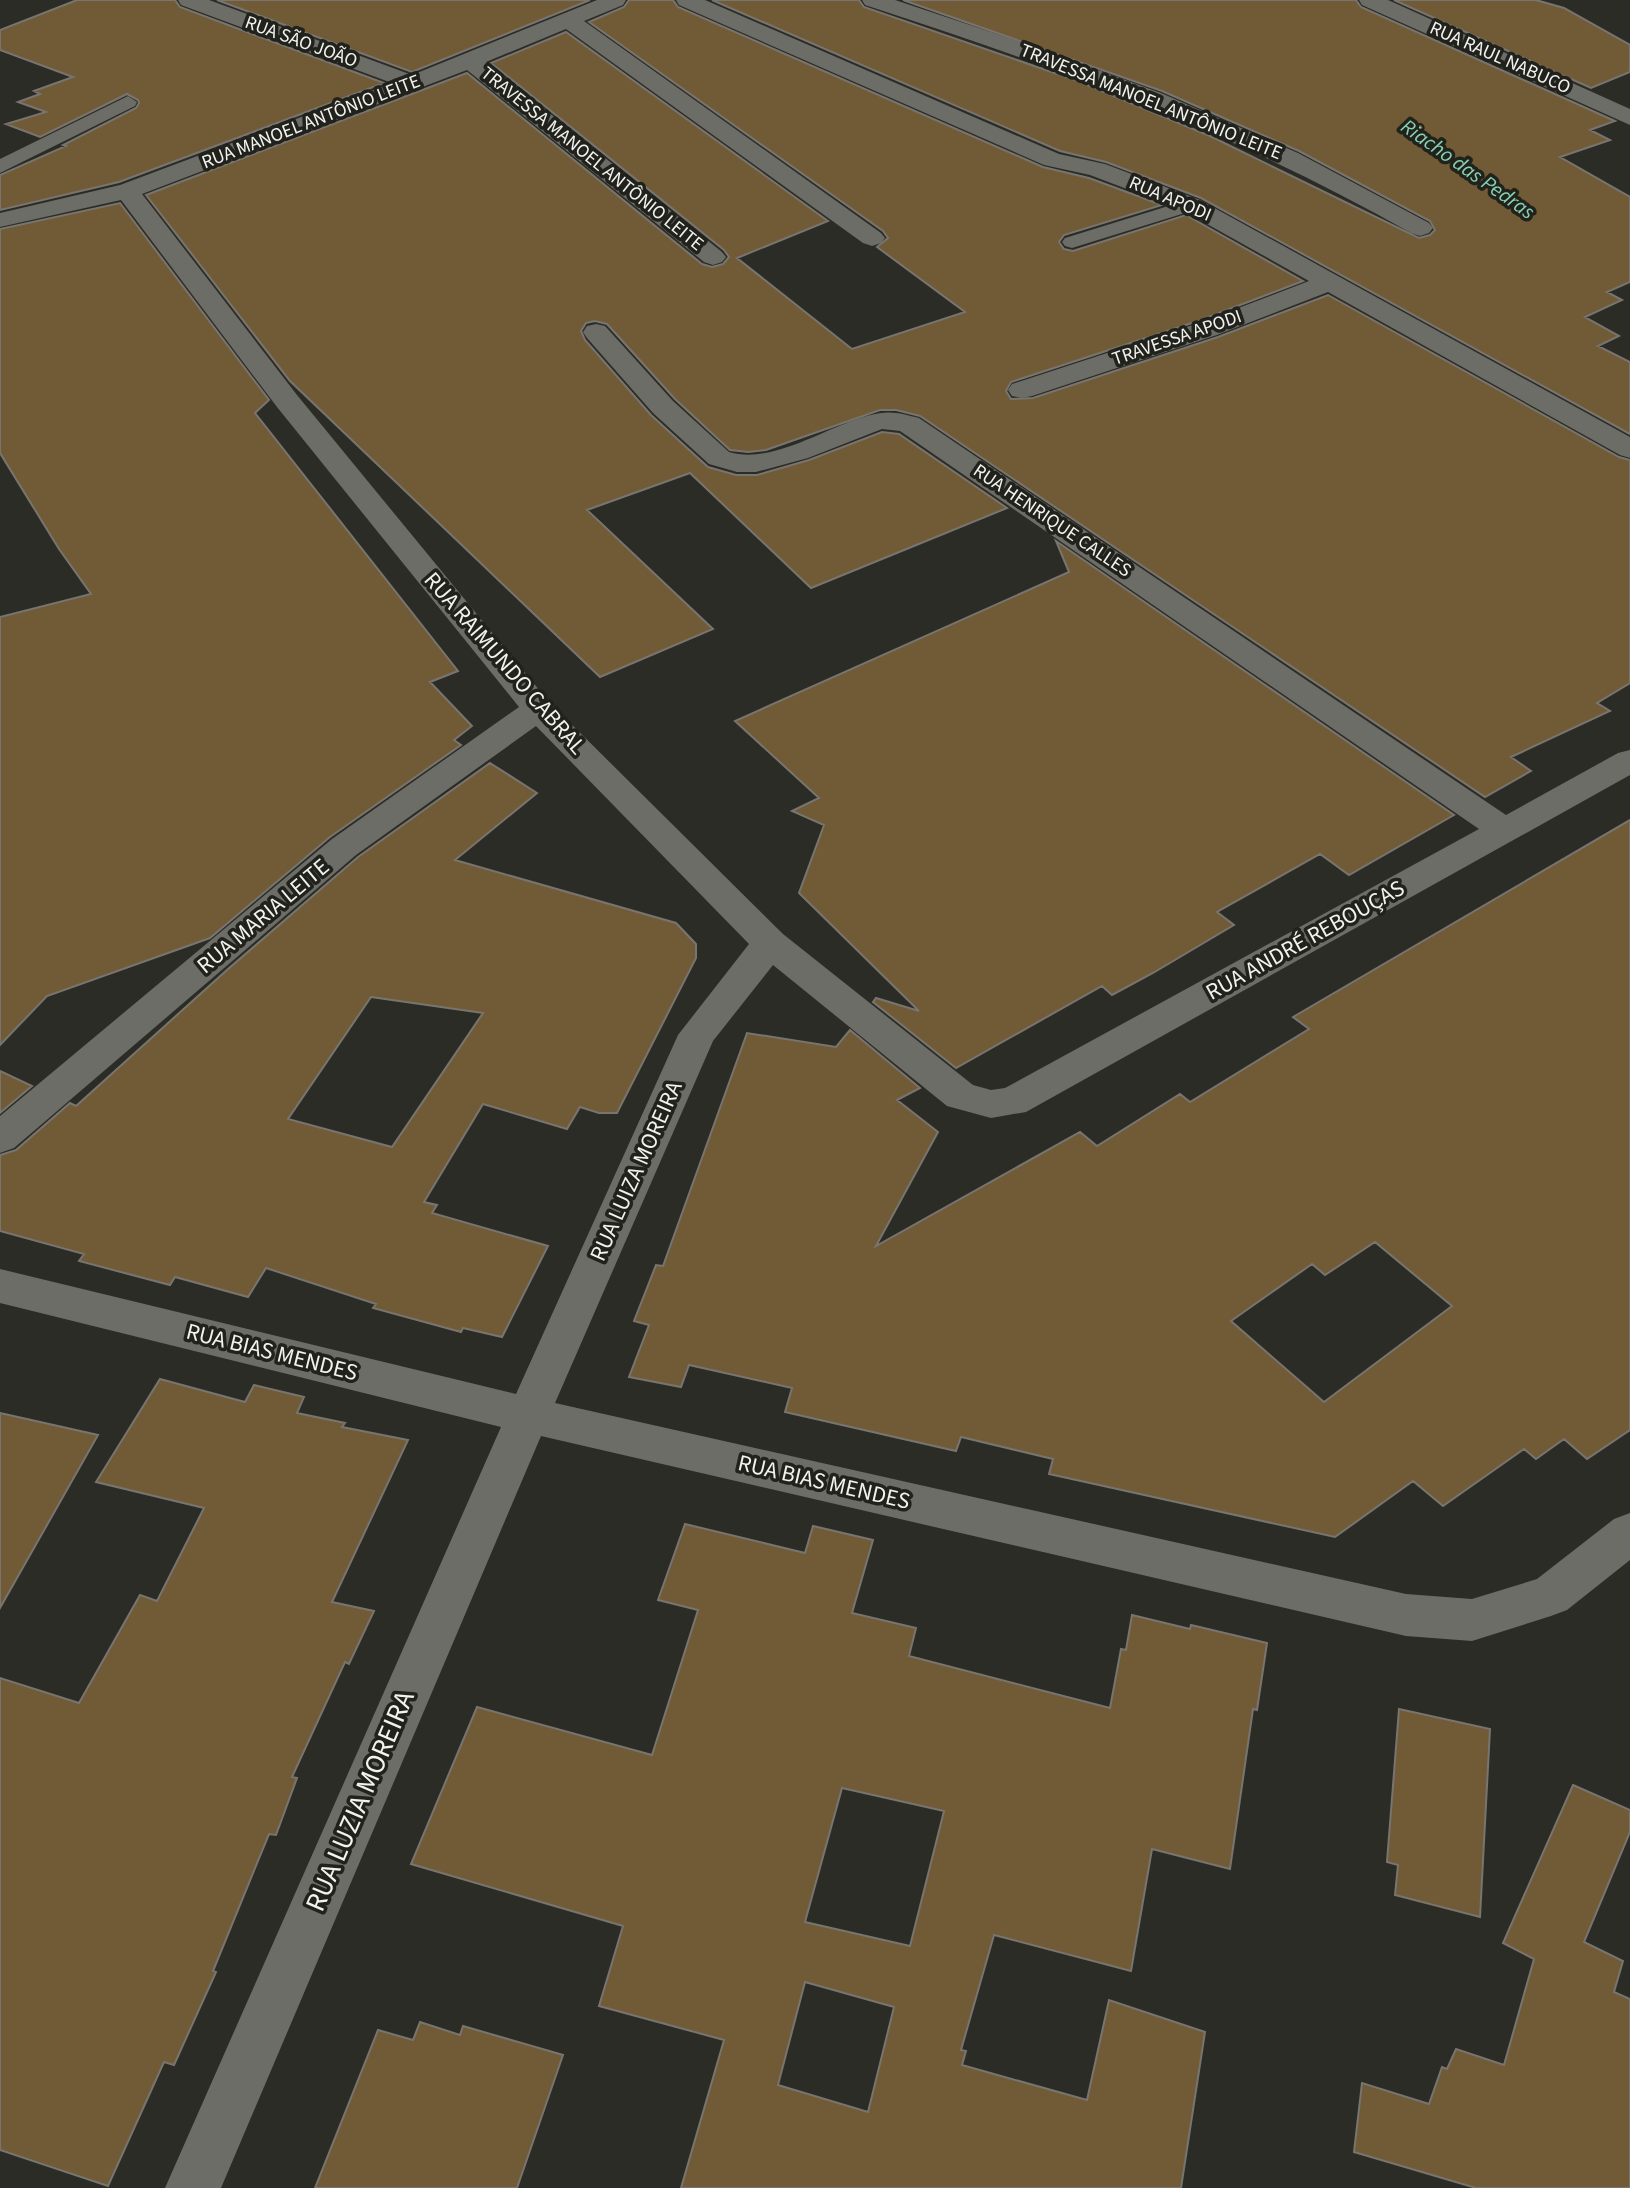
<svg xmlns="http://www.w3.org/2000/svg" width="1630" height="2188" viewBox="0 0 1630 2188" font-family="'Source Sans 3',sans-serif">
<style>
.building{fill:#715b37;stroke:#78746f;stroke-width:2;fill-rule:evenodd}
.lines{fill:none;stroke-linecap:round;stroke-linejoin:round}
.lane{fill:#6d6d67;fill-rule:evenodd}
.street{fill:#6d6d67;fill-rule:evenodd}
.labels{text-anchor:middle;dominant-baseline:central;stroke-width:7;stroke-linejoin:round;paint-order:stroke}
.far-street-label{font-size:19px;fill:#f2f2ee;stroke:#22221d}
.far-water-label{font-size:21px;font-style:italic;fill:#85d1b1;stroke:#22221d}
.street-label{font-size:23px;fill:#f2f2ee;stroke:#22221d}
.near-street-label{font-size:28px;fill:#f2f2ee;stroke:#22221d}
</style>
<rect width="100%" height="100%" fill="#2c2c27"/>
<path class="building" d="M77 0H175L180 7 384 83 119 182 0 210V175L66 146 63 145 136 108 139 103 138 100 127 94 40 137 6 124 46 112 18 102 40 94 34 91 73 77 0 50V30Z
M217 0H590L412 72Z
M629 0H673L678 7 1043 167 1089 178 1162 205 1064 235 1059 242 1064 249 1073 251 1186 215 1303 281 1198 321 1011 382 1006 391 1011 399 1033 398 1218 337 1328 295 1619 457 1630 460V683L1597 703 1610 711 1511 757 1531 771 1485 797 920 416 896 410H880L766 450 748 452 730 450 675 399 607 324 595 321 586 323 581 331 585 340 651 415 708 467 736 475H757L809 460 882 432 899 434 1007 508 811 588 690 473 587 510 713 629 600 677 290 381 146 195 467 73 702 264 712 267 723 264 729 257 724 250 491 63 566 32 828 221 737 258 852 349 965 312 877 247 888 238 883 231 589 22 624 7Z
M712 0H859L864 7 1075 80 1210 136 1419 238 1430 235 1435 230 1430 221 1299 151 1162 91 903 0H1356L1361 7 1615 121 1590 130 1610 140 1560 157 1630 197V282L1607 292 1622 300 1585 317 1619 336 1598 346 1630 362V434L1201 198 1106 162 1060 151Z
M1394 0H1536L1564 8 1630 45V72L1591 88Z
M120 203 269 400 255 413 458 671 430 682 472 726 454 740 461 745 330 837 210 938 47 996 0 1045V617L91 594 59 549 0 453V229Z
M1056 541 1454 815 1349 875 1320 854 1217 912 1234 925 1153 973 1112 995 1102 986 956 1068 873 1002 876 998 919 1011 799 893 824 825 792 811 819 798 735 721 1069 572Z
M490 763 537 793 455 860 676 923 696 944V958L617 1113H599L580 1107 567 1129 483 1104 424 1202 437 1205 432 1213 548 1246 502 1337 463 1328 461 1332 373 1308 376 1304 266 1268 248 1297 175 1277 170 1285 79 1261 84 1254 0 1231V1155L16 1150 70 1103 76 1106 228 969 358 857ZM371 997 483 1013 392 1147 288 1119Z
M1630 820V1430L1587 1459 1564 1439 1536 1459 1524 1449 1443 1506 1413 1481 1335 1537 1049 1474 1053 1459 961 1437 956 1451 785 1412 792 1388 689 1365 681 1387 629 1377 649 1325 634 1321 656 1265 663 1266 747 1033 836 1047 850 1030 920 1088 897 1100 938 1132 876 1246 1080 1132 1097 1146 1180 1094 1190 1102 1309 1029 1293 1017ZM1375 1242 1452 1306 1324 1402 1231 1321 1312 1264 1325 1275Z
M0 1071 32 1086 0 1113Z
M160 1379 245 1402 254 1385 304 1397 297 1413 345 1423 342 1427 408 1440 332 1602 374 1611 349 1664 345 1662 292 1777 297 1778 276 1835 269 1834 213 1971 216 1972 174 2065 164 2062 108 2186 0 2150V1678L79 1703 140 1595 157 1601 204 1508 96 1482Z
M0 1413 98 1435 0 1608Z
M685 1524 805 1553 813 1526 873 1540 852 1613 916 1628 909 1656 1110 1708 1121 1649 1126 1650 1132 1615 1190 1629 1191 1625 1267 1643 1257 1710 1253 1709 1230 1869 1152 1849 1131 1971 994 1935 961 2050 966 2051 962 2065 1087 2100 1109 2000 1205 2032 1181 2188H681L724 2040 599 2006 623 1926 411 1864 477 1707 652 1755 698 1610 658 1600ZM842 1788 944 1811 910 1946 805 1922ZM805 1982 894 2007 868 2112 778 2085Z
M1399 1709 1490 1729 1480 1917 1395 1895 1398 1865 1387 1862Z
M1573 1785 1630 1810V1832L1584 1942 1623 1961 1614 1992 1630 1999V2188H1476L1354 2152 1362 2083 1429 2104 1442 2067 1447 2069 1456 2049 1504 2065 1534 1959 1503 1943Z
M420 2022 460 2035 463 2026 563 2055 517 2188H315L378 2030 413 2040Z"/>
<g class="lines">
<path class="lane" d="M128 96 137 102 135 106 0 173V159Z
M1191 199 1198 201 1201 205 1198 209 1072 248 1065 246 1062 242 1065 238Z"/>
<path class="street" d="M178 0H209L412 75 597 0H626L623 5 584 21 881 233 885 238 881 243 872 246 863 243 566 29 486 62 722 252 726 257 722 262 713 265 704 262 467 70 142 194 297 395 549 702 783 934 973 1085 991 1090 1005 1088 1479 829 900 431 882 429 808 458 756 472H737L709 464 653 413 587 338 583 332 587 326 596 324 605 326 673 401 729 452C778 466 833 420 881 413 894 411 907 415 919 418L1506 815 1618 753 1630 750V775L1026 1112 991 1118 947 1106 773 965 713 1041 555 1403 1406 1594 1472 1599 1537 1579 1614 1519 1630 1513V1560L1567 1610 1551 1616 1472 1641 1406 1636 541 1436 221 2188H165L501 1427 0 1303V1269L516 1394 678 1035 749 944 536 726 356 855 14 1148 0 1153V1116L332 839 519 707 277 407 121 200 0 227V213L120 185 392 83 181 5Z
M676 0H705L1059 154 1105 164 1200 200 1630 437V458L1620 455 1328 292 1217 335 1032 396 1022 398 1012 396 1008 390 1012 384 1199 323 1309 281 1182 210 1090 175 1044 165 679 5Z
M862 0H895L1021 42 1161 93 1298 153 1429 223 1433 228 1429 233 1420 236 1411 233C1235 133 1057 67 865 5Z
M1359 0H1388L1630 109V125L1362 5Z"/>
</g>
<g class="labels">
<g class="far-street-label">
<text transform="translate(301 42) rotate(20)">RUA SÃO JOÃO</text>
<text transform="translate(1500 58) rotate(24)">RUA RAUL NABUCO</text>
<text transform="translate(1151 102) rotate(22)">TRAVESSA MANOEL ANTÔNIO LEITE</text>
<text transform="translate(311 122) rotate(-21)">RUA MANOEL ANTÔNIO LEITE</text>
<text transform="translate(592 159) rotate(39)">TRAVESSA MANOEL ANTÔNIO LEITE</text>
<text transform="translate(1170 199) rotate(23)">RUA APODI</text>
<text transform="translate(1177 338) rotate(-19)">TRAVESSA APODI</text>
<text transform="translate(1052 521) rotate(34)">RUA HENRIQUE CALLES</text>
</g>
<g class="far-water-label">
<text transform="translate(1468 169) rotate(35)">Riacho das Pedras</text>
</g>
<g class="street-label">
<text transform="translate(505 663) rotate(49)">RUA RAIMUNDO CABRAL</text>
<text transform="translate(263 916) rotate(-40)">RUA MARIA LEITE</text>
<text transform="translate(1305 940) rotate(-29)">RUA ANDRÉ REBOUÇAS</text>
<text transform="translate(636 1171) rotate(-66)">RUA LUIZA MOREIRA</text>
<text transform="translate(272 1352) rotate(14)">RUA BIAS MENDES</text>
<text transform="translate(824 1482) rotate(13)">RUA BIAS MENDES</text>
</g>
<g class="near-street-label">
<text transform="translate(360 1801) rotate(-67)">RUA LUZIA MOREIRA</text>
</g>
</g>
</svg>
